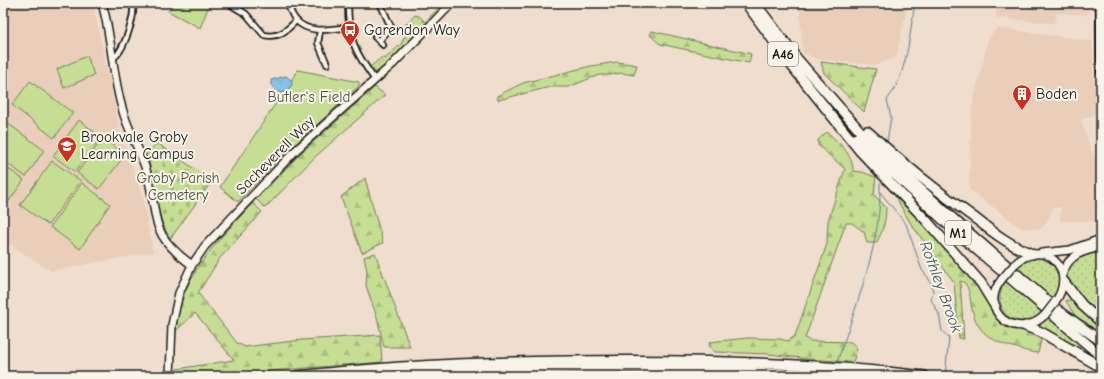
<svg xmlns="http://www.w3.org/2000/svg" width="1104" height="379" viewBox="0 0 1104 379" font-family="'Comic Neue',sans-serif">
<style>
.built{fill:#e9ceba}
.grass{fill:url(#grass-dots);stroke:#717d58}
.forest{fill:url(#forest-firs);stroke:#717d58}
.cemetery{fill:url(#cemetery-stones);stroke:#717d58}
.park{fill:#c6de94;stroke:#717d58}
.water{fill:url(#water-ripples);stroke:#5d7f96}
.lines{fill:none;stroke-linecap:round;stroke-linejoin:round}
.stream{stroke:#5d7f96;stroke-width:1}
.street-casing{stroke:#1c1c1c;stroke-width:8}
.secondary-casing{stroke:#1c1c1c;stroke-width:10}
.highway-casing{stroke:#1c1c1c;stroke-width:12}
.street{stroke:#f7f3e8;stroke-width:4.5}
.secondary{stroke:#f7f3e8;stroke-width:7}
.highway{stroke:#f7f3e8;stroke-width:9}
.secondary-bridge-casing{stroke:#1c1c1c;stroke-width:10;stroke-linecap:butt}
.secondary-bridge{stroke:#f7f3e8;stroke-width:7}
.labels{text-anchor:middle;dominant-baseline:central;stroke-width:4;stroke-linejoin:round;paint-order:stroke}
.shield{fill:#f7f3e8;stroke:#5e5c59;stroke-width:1}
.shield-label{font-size:14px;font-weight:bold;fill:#1c1c1c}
.poi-label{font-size:15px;fill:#1c1c1c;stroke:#f7f3e8;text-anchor:start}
.park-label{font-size:15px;fill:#4f5640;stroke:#f7f3e8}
.street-label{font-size:15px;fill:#1c1c1c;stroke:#f7f3e8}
.water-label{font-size:16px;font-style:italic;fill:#425663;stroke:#f7f3e8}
</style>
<defs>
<pattern id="grass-dots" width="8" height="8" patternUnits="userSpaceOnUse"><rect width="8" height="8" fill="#c6de94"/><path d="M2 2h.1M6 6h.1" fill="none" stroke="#aabe7f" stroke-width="1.8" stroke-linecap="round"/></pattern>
<pattern id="forest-firs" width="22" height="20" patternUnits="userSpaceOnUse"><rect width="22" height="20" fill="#c6de94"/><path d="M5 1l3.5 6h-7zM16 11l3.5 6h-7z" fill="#aabe7f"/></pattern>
<pattern id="cemetery-stones" width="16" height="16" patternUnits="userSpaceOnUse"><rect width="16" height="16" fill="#c6de94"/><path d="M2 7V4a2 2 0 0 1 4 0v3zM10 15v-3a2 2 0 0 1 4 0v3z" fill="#aabe7f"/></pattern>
<pattern id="water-ripples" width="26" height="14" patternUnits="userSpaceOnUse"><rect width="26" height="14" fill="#88c1e7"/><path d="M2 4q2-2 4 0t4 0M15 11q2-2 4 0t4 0" fill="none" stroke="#75a5c6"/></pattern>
</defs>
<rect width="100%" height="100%" fill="#efddcd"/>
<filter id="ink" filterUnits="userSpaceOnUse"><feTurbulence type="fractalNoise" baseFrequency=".025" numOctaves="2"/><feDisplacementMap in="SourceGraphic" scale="8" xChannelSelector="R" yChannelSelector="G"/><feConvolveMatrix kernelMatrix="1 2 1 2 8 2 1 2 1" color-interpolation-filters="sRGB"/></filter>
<g filter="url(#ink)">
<path class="built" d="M3 3H93L120 131 142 196 153 252 51 271 3 240Z
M799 3H908L896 57 877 65 818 59 803 53Z
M997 3H1089L1088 14 1087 15 1056 13 1055 23 996 18Z
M998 29H1006L1092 41 1094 85 1100 112 1081 120 1091 150 1101 167 1099 221H1060L1061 207H1054L1044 226 1040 229 1021 228 969 189 972 108 988 40 993 32Z"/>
<path class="grass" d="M443 3H449L394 60 378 72H373L369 68 382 57 385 59 401 44 406 34 403 27 415 15 419 16 425 22Z
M1101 248V318L1075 295 1067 282 1068 268 1074 259Z
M1036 257C1050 259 1065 271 1060 287 1059 291 1055 297 1053 301L1015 269 1022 261Z
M1006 279 1044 312C1016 335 987 310 1006 279Z
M1049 316 1101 360V364L1065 341 1036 325Z"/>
<path class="forest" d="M652 31 751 54 749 63 660 44 650 35Z
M617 62 637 65 634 75 621 73 609 75H599L568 87H550L498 100 497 96 523 83 591 66Z
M821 62 876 69 864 112 824 73Z
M375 87 385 95 315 157 265 208 256 199 301 153Z
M827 132C839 143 853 154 853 171L862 172 876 177 874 195 886 207C886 220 883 232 876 243H867L864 232 852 223H846L805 338 810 341 851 342 857 348 853 362 809 359 769 354 715 352 710 348 709 342 748 338 780 339 788 341 795 336 827 244 828 221 845 169 818 145V140Z
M365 178 383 243 362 253 341 197Z
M898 193 980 288 998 320 1010 327 1028 330 1042 336 1038 353C1031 353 1024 350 1017 348 996 343 979 335 973 313 969 301 972 294 965 283L960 281 964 339 959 338 954 282 911 224 895 196Z
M253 203 262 212 220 258 198 293 237 343 245 347 302 340 380 335 382 362 281 370 235 376H176L177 369 234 360 195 313 176 331C180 275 218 241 253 203Z
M375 253 410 347H384L377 317 366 286 367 271 364 257Z
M1067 300 1075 302 1101 325V335L1086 322 1076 317 1066 301Z"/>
<path class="cemetery" d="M157 143 212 181 170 239 159 217 149 161 146 155Z"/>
<path class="park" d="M175 3H210L200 28 168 11Z
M87 56 94 75 64 88 57 69Z
M298 70 359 82V86L277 161 238 202 220 187Z
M30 81 73 113 54 138 12 105Z
M3 120 44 150 26 177 3 160Z
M79 120 101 137 75 172 53 156Z
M103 138 125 155 99 189 77 173Z
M52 161 81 181 48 225 20 205Z
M7 168 24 180 6 205 3 203V173Z
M82 183 110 204 80 249 50 227Z"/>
<path class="water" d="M286 76 292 81V85L286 92 279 93 272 86 271 80Z"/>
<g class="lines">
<path class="stream" d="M887 142 891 117 887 100C908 73 909 36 915 3
M880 183V192L906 224 922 270 929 279 933 291 931 300 939 314 942 331 949 338 945 376
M837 362C854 312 880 246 880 193"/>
<g class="street-casing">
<path id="street" d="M228 3 246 14 264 35C279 38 286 31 296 21
M287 3C290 8 291 15 296 20 309 35 332 29 349 27
M348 3C348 39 355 52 375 80
M320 31 318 43 327 64
M375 37 383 45
M379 41 391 27 380 3
M113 58C123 53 137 14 132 3"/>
</g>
<g class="secondary-casing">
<path id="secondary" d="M102 3C112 37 112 74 122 108 128 131 141 151 147 173 160 220 147 232 192 265
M1100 3 1101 73
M1042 253 1070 250 1101 239
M1014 265C1043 236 1079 269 1055 302
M1063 273C1069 254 1083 251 1101 247
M1002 279C976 311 1017 343 1045 315
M170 376 172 325 179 293 192 265 205 246 296 150 393 64 452 3"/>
</g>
<g class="highway-casing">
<path id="highway" d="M746 3 792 66 860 151 925 219 981 283 995 306
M755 3 798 60 873 146 960 225 1059 311 1101 341
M867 131C901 162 938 192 976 219 994 233 1011 246 1032 254
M856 138 955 231 1101 356
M1064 282 1082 305 1101 322
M1025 326 1041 332 1101 367
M297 376C387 366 477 362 568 361 686 359 806 362 924 376
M403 376C539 366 677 365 813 376"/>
</g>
<use href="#street" class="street"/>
<use href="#secondary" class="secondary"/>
<use href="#highway" class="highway"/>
<g class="secondary-bridge-casing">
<path id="secondary-bridge" d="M1002 279 1014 265
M1045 315 1055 302"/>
</g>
<use href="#secondary-bridge" class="secondary-bridge"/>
</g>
</g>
<defs>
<g id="bus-pin" transform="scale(1)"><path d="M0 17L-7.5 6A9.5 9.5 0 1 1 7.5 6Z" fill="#c8321e" stroke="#f7f3e8"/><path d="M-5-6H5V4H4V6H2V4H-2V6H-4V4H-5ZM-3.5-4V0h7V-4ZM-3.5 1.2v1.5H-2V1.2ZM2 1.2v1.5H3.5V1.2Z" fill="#fff"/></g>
<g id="building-pin" transform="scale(1)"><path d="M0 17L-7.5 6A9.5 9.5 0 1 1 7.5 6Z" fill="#c8321e" stroke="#f7f3e8"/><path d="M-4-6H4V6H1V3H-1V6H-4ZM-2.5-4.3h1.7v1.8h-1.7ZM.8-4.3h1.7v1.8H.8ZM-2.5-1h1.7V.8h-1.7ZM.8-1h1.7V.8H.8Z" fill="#fff"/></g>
<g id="school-pin" transform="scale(1)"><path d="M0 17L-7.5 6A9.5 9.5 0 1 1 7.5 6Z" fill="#c8321e" stroke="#f7f3e8"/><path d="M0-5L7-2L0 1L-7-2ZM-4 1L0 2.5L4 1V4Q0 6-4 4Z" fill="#fff"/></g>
</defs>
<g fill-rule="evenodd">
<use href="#bus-pin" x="350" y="30"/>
<use href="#building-pin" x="1022" y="94"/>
<use href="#school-pin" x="67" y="146"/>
</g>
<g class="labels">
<g class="shield">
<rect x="768" y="42" width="30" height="24" rx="3"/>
<rect x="945" y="221" width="26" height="24" rx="3"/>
</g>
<g class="shield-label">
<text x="783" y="54">A46</text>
<text x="958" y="233">M1</text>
</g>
<g class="poi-label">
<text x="364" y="30">Garendon Way</text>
<text x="1036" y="94">Boden</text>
<text x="81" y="137">Brookvale Groby<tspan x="81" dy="17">Learning Campus</tspan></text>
</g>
<g class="park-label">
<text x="309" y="97">Butler's Field</text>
<text x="178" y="178">Groby Parish<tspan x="178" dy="17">Cemetery</tspan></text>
</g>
<g class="street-label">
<text transform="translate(275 155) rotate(-45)">Sacheverell Way</text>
</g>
<g class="water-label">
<text transform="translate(941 287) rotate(70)">Rothley Brook</text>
</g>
</g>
<rect width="1104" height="379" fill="none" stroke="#f7f3e8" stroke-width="16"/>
<rect x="8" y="8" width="1088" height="363" fill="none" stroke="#1c1c1c" stroke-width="1.5" filter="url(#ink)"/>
</svg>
